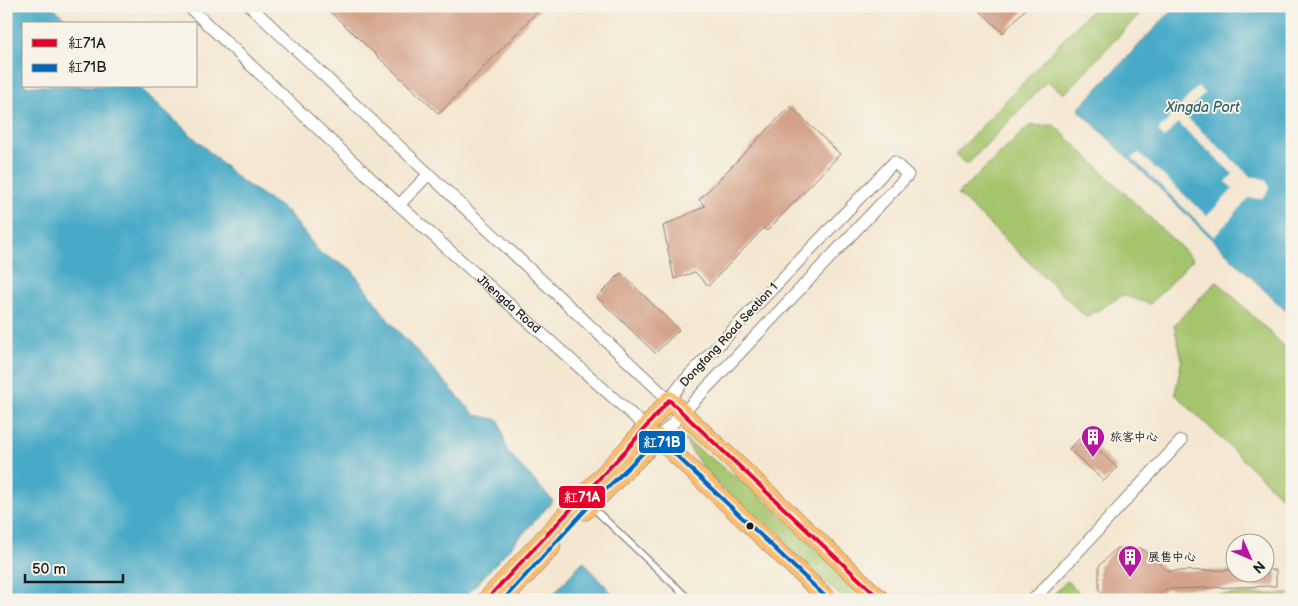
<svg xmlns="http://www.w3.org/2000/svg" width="1298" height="606" viewBox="0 0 1298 606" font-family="'Balsamiq Sans','LXGW WenKai TC',sans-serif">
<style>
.green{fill:#a5c56d;stroke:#607044}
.water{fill:#48aac7;stroke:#326372}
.pier{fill:#f4e7d1}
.building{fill:#d4a28a}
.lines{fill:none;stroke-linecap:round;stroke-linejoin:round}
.lane-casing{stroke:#888276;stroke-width:8}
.street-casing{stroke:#888276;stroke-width:13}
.primary-casing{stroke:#888276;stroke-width:19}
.lane{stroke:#fff;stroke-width:5.5}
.street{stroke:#fff;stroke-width:11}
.primary{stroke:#fcbd6f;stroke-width:18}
.bus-1-casing{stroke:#f7f3e8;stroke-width:8}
.bus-2-casing{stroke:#f7f3e8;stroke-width:8}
.bus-1{stroke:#e4002b;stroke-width:4}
.bus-2{stroke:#0065bd;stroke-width:4}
.bus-dot{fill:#1c1c1c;stroke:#f7f3e8;stroke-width:2}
.labels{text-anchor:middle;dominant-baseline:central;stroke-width:4;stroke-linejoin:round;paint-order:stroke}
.street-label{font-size:12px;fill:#1c1c1c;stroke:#f7f3e8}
.poi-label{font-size:12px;fill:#1c1c1c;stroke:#f7f3e8;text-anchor:start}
.water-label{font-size:14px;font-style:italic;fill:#305c69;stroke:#f7f3e8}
.line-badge{stroke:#f7f3e8;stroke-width:2}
.badge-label{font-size:14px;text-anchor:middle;font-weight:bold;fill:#fff}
</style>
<rect width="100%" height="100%" fill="#f7f3e8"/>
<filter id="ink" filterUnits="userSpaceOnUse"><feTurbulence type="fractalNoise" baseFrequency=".02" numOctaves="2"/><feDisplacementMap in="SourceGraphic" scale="10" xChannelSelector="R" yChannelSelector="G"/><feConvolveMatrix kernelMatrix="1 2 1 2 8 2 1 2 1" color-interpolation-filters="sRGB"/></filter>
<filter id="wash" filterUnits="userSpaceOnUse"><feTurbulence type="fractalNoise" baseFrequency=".0096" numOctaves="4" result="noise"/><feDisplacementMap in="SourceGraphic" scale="20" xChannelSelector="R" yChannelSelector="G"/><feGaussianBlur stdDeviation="1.12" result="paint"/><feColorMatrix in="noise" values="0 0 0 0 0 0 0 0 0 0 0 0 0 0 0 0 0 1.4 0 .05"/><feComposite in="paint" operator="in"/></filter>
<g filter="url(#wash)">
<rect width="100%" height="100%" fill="#f4e7d1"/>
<path class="green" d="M1095 6H1147L1064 94 1047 81 967 165 955 155Z
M1054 125 1193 259 1150 304 1123 295 1086 317 958 194 1029 126Z
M1217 281 1292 354V507L1175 394 1182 359 1174 325Z
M683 438 752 488 870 600H845L731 497 704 469Z
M1067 581 1086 600H1048Z
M1290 594 1285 600H1161L1166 595Z"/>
<path class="water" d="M6 6H52L71 24H24V86H138L240 180 288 212 320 253 351 269 390 322 475 415 499 420 507 451 553 501 462 600H6Z
M1176 6H1292V317L1078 109Z
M583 561 618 600H548Z"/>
<path class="pier" d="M1198 86 1205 93 1184 115 1251 177H1257L1266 180 1269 187 1266 195 1261 199 1249 198 1214 237 1132 158 1139 153 1207 216 1233 189 1226 182 1233 174 1178 123 1164 138 1158 131Z"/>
<g id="blocks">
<path class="building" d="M324 6H543L439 114Z
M975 6H1028L1003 33Z
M790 106 840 154 767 231 764 228 708 286 695 272 674 279 663 226 705 206 699 200Z
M621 273 679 330 655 353 597 297Z
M1083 435 1117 468 1104 481 1069 449Z
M1116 548H1141L1167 571 1236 570V574H1266V570H1276V586L1165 589 1154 600H1107L1099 590V566Z"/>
</g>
</g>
<g filter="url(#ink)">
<use href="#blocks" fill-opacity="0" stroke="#888276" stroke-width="1"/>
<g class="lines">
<g class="lane-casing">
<path id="lane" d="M592 507 690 600"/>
</g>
<g class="street-casing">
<g id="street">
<path id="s1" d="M188 6 399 205 658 438 683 413 908 175 894 162 682 383 669 400 250 6"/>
<path d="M399 205 429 174"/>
<path d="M1033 600 1181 441"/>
</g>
</g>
<g class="primary-casing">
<path id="primary" d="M585 511 658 438 829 600
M486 600 627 449 669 400 881 600
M503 600 552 547"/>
</g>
<use href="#lane" class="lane"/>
<use href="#street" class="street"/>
<use href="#primary" class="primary"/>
<g class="bus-1-casing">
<path id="bus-1" d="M486 600 627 449 669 400 881 600"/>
</g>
<g class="bus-2-casing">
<path id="bus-2" d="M503 600 590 505 658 438 829 600"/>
</g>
<use href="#bus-1" class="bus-1"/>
<use href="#bus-2" class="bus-2"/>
</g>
</g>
<defs>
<g id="building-pin" transform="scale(1.25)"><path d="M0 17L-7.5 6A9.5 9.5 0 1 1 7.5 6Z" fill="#b5179e" stroke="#f7f3e8"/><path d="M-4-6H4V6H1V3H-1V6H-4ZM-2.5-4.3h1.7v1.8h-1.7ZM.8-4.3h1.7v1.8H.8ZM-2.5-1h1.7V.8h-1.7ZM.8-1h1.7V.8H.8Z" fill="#fff"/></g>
</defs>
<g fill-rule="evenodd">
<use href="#building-pin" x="1093" y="437"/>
<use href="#building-pin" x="1130" y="557"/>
</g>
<circle class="bus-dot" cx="750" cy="526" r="4.5"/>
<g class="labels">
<g class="street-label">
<text stroke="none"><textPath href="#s1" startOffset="438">Jhengda Road</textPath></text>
<text transform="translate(729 335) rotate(-47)">Dongfang Road Section 1</text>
</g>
<g class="poi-label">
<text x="1110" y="437">旅客中心</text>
<text x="1148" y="557">展售中心</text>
</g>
<g class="water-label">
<text x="1203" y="107">Xingda Port</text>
</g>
</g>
<g class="line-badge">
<rect x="638" y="430" width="48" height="24" rx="5" fill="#0065bd"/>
<rect x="558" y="485" width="48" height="24" rx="5" fill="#e4002b"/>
</g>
<g class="badge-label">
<text x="662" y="447">紅71B</text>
<text x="582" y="502">紅71A</text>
</g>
<rect width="1298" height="606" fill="none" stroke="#f7f3e8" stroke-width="25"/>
<rect x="22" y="22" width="175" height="65" fill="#f7f3e8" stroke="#9f9d96"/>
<rect x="32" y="39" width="25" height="8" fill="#e4002b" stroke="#9f9d96"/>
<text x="68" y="48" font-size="15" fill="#1c1c1c">紅71A</text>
<rect x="32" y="64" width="25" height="8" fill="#0065bd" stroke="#9f9d96"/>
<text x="68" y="72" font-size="15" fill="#1c1c1c">紅71B</text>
<g transform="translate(1250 558) rotate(135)"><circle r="24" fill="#f7f3e8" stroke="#9f9d96"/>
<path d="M0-4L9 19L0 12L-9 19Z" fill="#b5179e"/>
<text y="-8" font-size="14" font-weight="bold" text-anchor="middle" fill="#1c1c1c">N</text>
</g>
<path d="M25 574v8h98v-8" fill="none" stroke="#1c1c1c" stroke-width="2.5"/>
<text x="32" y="574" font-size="15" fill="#1c1c1c" stroke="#f7f3e8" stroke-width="4" paint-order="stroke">50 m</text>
</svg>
